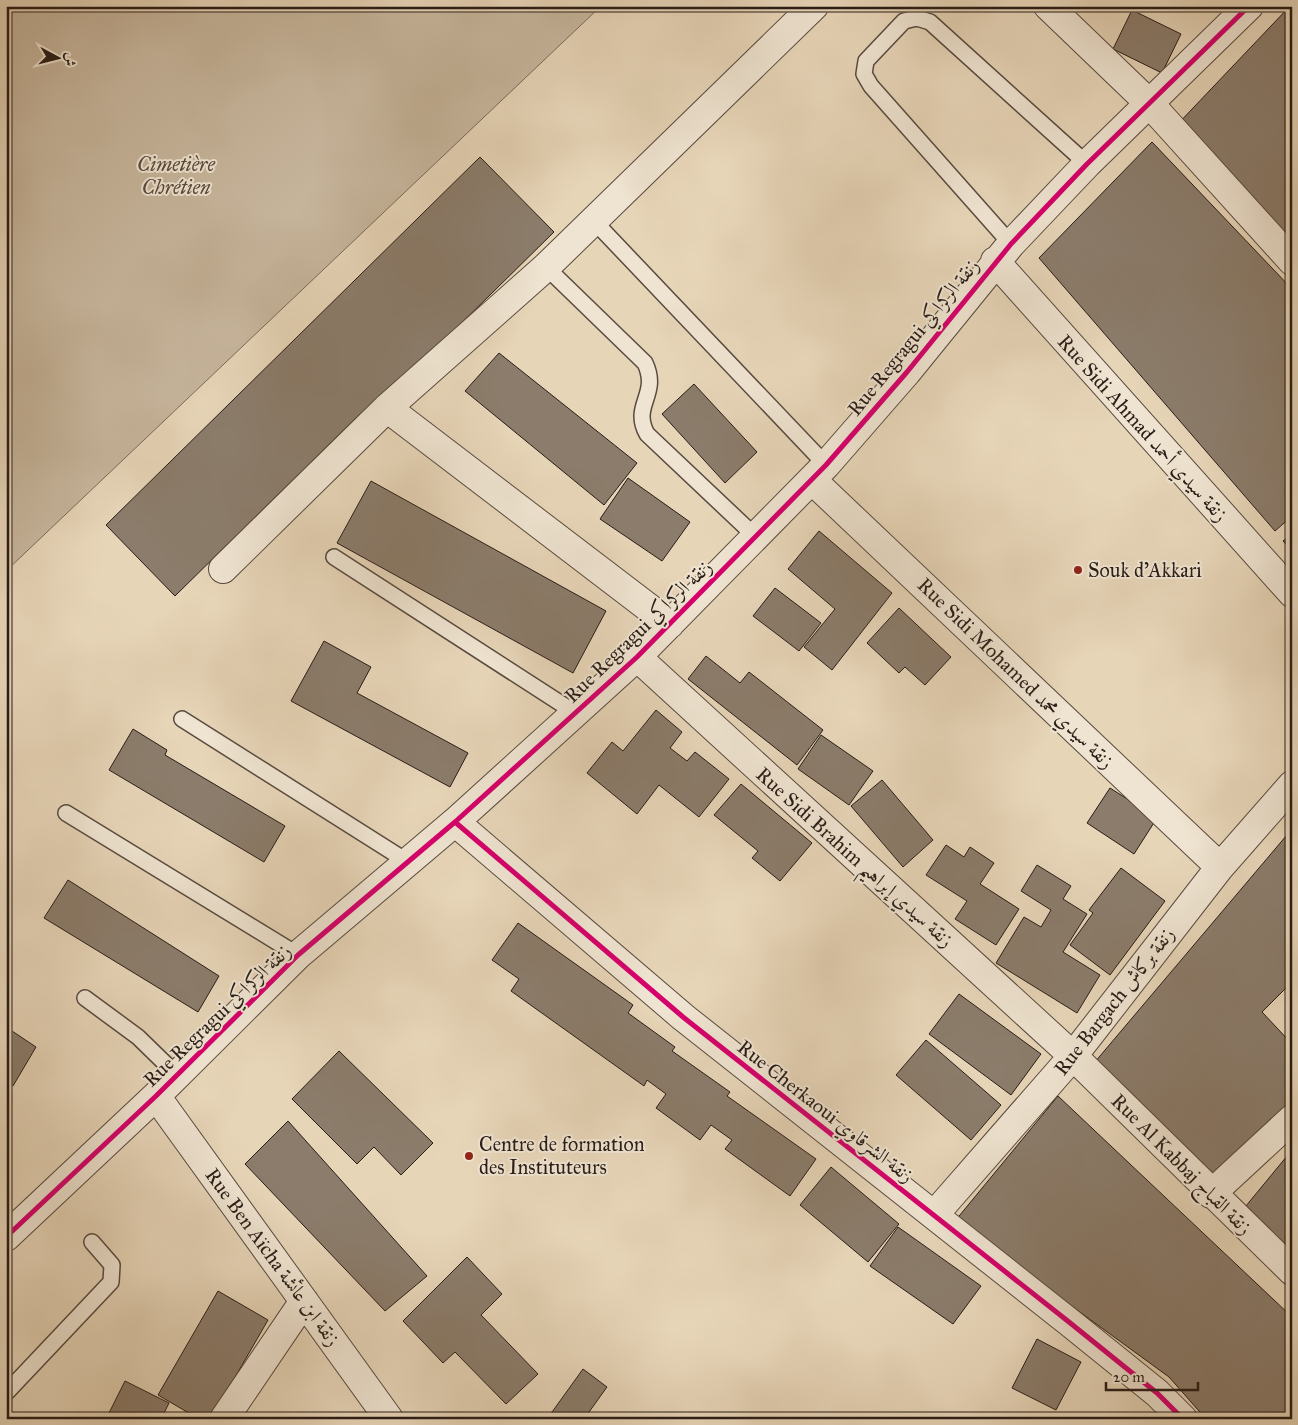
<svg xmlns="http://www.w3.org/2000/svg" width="1298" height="1425" viewBox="0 0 1298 1425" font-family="'IM FELL Great Primer',Amiri,serif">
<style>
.green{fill:#c7b69d;stroke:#78695a}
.building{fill:#8b7c6b;stroke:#281c17}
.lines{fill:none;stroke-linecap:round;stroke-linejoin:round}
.lane-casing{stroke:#584a3f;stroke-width:18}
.street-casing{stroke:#584a3f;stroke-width:30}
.lane{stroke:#efe4d1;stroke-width:15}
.street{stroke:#efe4d1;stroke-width:28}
.cycleway-casing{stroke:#efe4d1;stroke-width:8}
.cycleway{stroke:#d6006c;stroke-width:5}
.poi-dot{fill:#8f2418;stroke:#efe4d1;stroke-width:2}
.labels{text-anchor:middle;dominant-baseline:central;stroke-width:4;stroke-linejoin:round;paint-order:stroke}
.park-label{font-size:20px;font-style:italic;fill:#584a3f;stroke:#efe4d1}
.street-label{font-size:20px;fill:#281c17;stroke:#efe4d1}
.poi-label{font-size:20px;fill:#281c17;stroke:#efe4d1;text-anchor:start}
</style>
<rect width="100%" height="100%" fill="#e7d5b8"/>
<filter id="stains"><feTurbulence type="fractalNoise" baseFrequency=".004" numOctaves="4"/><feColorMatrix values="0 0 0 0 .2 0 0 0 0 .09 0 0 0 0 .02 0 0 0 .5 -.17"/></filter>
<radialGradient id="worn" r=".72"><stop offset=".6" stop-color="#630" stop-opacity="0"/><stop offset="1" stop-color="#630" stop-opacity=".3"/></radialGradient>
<path class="green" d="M6 6H601L6 571Z"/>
<path class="building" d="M1290 6H1292V251L1175 127Z
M1132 10 1181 34 1162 73 1113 49Z
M1152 142 1292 289V516L1275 531 1039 258Z
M480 157 554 232 364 419 360 414 175 596 106 525Z
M499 353 637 463 604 505 465 391Z
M694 384 757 452 725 483 662 414Z
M628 478 690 522 662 561 600 519Z
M371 481 606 611 573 673 337 543Z
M819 531 892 593 832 670 804 647 835 609 788 569Z
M1292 534V551L1283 541Z
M775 588 821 623 799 651 753 616Z
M899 608 951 657 925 685 905 667 899 673 867 643Z
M324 641 371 667 357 693 468 753 450 787 291 701Z
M706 656 740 683 749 672 823 730 797 765 688 679Z
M656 710 682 732 670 748 687 761 695 752 729 779 699 817 659 785 637 814 587 773 612 742 623 751Z
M133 729 167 750 165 755 285 826 264 862 109 770Z
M821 735 873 771 849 805 798 769Z
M882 780 933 840 903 867 851 806Z
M741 784 812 843 780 881 752 858 758 851 714 815Z
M1110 788 1157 818 1134 854 1087 823Z
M1292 829V982L1262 1012 1292 1044V1110L1217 1182 1089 1069Z
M946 845 964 857 970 847 994 863 980 884 1019 909 996 945 955 919 967 901 926 875Z
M1037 865 1071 886 1063 899 1087 914 1063 952 1100 975 1077 1013 996 963 1024 917 1041 927 1051 910 1021 891Z
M1121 868 1165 901 1110 975 1070 945 1093 913 1089 910Z
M68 880 219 976 198 1012 44 918Z
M518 923 633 1005 628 1013 675 1047 672 1051 730 1092 727 1096 816 1159 790 1196 725 1149 732 1140 711 1125 700 1140 656 1108 666 1094 647 1080 644 1086 511 991 519 979 492 960Z
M959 994 1041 1054 1011 1095 929 1034Z
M6 1027 36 1047 13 1086 6 1082Z
M926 1040 1001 1105 971 1140 896 1075Z
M339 1051 433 1143 401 1175 374 1147 357 1164 292 1099Z
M1058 1096 1292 1317V1419H1206L1169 1377 955 1221Z
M288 1121 427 1276 385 1311 245 1164Z
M1292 1150V1263L1241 1212Z
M831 1167 899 1224 868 1262 800 1205Z
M898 1227 981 1286 953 1324 870 1266Z
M467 1257 502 1294 481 1315 538 1374 506 1404 455 1352 443 1363 403 1321Z
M218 1291 268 1320 211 1419H199L158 1395Z
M1037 1339 1081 1362 1056 1410 1012 1388Z
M583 1369 607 1387 584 1419H547Z
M125 1381 169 1403 161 1419H106Z"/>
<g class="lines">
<g class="lane-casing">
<path id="lane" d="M593 220 826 465
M1011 244 871 86 864 74 866 61 904 21 917 18 930 22 1087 164
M546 267 645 363C660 395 631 405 647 434L756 537
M334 557 574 712
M182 719 408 862
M66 813 298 955
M85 998 138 1037 177 1075
M6 1393 111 1282 112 1265 92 1242"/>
</g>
<g class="street-casing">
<path id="street" d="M1048 6 1149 103 1292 261
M995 261 1292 593
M387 408 670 624
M812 480 1220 867
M223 569 387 408 546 267 814 6
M637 657 1073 1056 1292 1271
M455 822 683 1017 1069 1322 1157 1393 1183 1419
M156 1096 389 1419
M1211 1194 1292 1119
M934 1215 1073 1056 1220 867 1292 785
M6 1237 156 1096 298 955 455 822 637 657 826 465 907 372 1011 244 1087 164 1249 6
M224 1419 304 1301"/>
</g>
<use href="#lane" class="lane"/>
<use href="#street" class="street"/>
<g class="cycleway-casing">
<path id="cycleway" d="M455 822 683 1017 1069 1322 1157 1393 1183 1419
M6 1237 156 1096 298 955 455 822 637 657 826 465 907 372 1011 244 1087 164 1249 6"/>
</g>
<use href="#cycleway" class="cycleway"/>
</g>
<g class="poi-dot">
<circle cx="1078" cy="570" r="5"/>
<circle cx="469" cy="1156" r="5"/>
</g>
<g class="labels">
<g class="park-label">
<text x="176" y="164">Cimetière<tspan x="176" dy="23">Chrétien</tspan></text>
</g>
<g class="street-label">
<text transform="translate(913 337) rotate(-51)">Rue Regragui زنقة الركراكي</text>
<text transform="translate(1143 428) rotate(48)">Rue Sidi Ahmad زنقة سيدي أحمد</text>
<text transform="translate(638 631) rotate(-44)">Rue Regragui زنقة الركراكي</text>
<text transform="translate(1016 673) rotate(44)">Rue Sidi Mohamed زنقة سيدي محمد</text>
<text transform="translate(855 857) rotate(42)">Rue Sidi Brahim زنقة سيدي إبراهيم</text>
<text transform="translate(1114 1001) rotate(-52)">Rue Bargach زنقة بركاش</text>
<text transform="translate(217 1015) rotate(-44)">Rue Regragui زنقة الركراكي</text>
<text transform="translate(826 1111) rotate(38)">Rue Cherkaoui زنقة الشرقاوي</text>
<text transform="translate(1182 1164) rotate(45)">Rue Al Kabbaj زنقة القباج</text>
<text transform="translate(273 1257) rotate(54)">Rue Ben Aïcha زنقة ابن عائشة</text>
</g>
<g class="poi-label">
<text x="1088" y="570">Souk d'Akkari</text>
<text x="479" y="1144">Centre de formation<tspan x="479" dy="23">des Instituteurs</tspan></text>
</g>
</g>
<rect width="1298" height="1425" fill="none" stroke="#e7d5b8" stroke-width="25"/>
<rect x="8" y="8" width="1283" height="1410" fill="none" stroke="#281c17" stroke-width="2.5"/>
<rect x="12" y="12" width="1273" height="1400" fill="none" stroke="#281c17"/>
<g transform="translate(58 58) rotate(97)" stroke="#efe4d1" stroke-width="4" paint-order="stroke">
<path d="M0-4L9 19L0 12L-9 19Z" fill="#281c17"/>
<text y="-8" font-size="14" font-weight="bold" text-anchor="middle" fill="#281c17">ش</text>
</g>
<path d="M1106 1382v8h92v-8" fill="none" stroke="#281c17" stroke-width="2.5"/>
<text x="1113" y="1382" font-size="15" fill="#281c17" stroke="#efe4d1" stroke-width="4" paint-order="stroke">20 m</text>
<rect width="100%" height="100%" filter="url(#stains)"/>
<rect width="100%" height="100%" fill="url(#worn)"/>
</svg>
